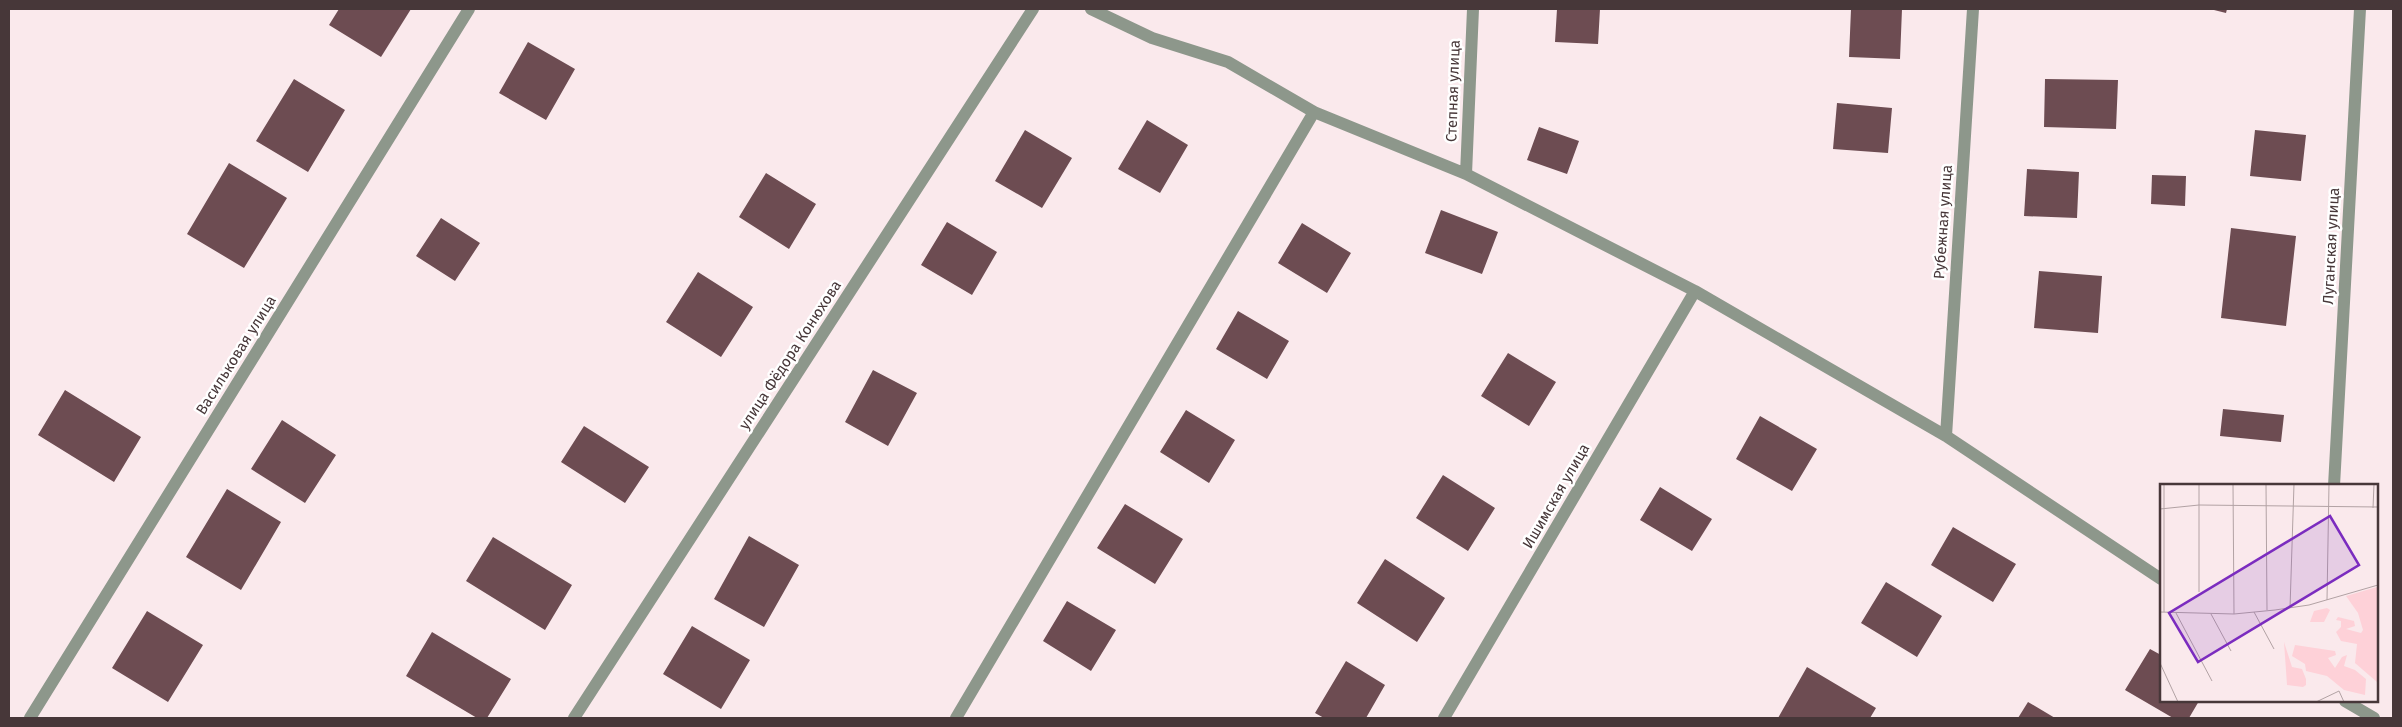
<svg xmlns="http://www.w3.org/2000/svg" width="2402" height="727" viewBox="0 0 2402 727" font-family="'Fira Sans',sans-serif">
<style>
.building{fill:#6d4c52}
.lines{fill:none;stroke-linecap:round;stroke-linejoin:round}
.minor{stroke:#8d978b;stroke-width:12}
.labels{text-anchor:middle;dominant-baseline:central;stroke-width:5;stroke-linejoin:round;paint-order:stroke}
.street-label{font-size:15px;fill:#473739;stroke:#fff}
.inset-road{fill:none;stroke:#b2a2a4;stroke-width:1}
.view{fill:#7b2cbf;fill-opacity:0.15;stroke:#7b2cbf;stroke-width:2.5}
.inset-edge{fill:none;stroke:#473739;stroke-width:2.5}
</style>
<rect width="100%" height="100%" fill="#fae9ec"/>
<path class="building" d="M339 9H411L381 57 329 25Z
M1557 9H1600L1598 44 1555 42Z
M1851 9H1902L1900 59 1849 57Z
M2210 9H2227L2226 13Z
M528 42 575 69 546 120 499 93Z
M294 79 345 110 308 172 256 141Z
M2045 79 2118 80 2116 129 2044 127Z
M1837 103 1892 108 1888 153 1833 149Z
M1147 120 1188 145 1160 193 1118 169Z
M1539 127 1579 141 1567 174 1527 160Z
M1025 130 1072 158 1042 208 995 181Z
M2255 130 2306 135 2301 181 2250 176Z
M229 163 287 198 244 268 187 234Z
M2027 169 2079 172 2077 218 2024 216Z
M766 173 816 204 789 249 739 217Z
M2152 175 2186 176 2185 206 2151 204Z
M1441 210 1498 232 1482 274 1425 253Z
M441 218 480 243 455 281 416 256Z
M947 222 997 252 972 295 921 265Z
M1302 223 1351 253 1327 293 1278 263Z
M2231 228 2296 236 2286 326 2221 318Z
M2039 271 2102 276 2098 333 2034 328Z
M698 272 753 307 721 357 666 322Z
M1238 311 1289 341 1267 379 1216 349Z
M1508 353 1556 382 1529 426 1481 396Z
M873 370 917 393 888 446 845 422Z
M65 390 141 437 114 482 38 435Z
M2223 409 2284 415 2281 442 2220 436Z
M1186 410 1235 440 1209 483 1160 452Z
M1760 416 1817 449 1792 491 1736 459Z
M282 420 336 455 305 503 251 469Z
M584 426 649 467 625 503 561 462Z
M1443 475 1495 508 1468 551 1416 518Z
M1660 487 1712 519 1692 551 1640 520Z
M227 489 281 522 241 590 186 557Z
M1125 504 1183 539 1155 584 1097 548Z
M1953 527 2016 564 1993 602 1931 565Z
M749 536 799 565 764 627 714 599Z
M493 537 572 585 545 630 466 581Z
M1385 559 1445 598 1417 642 1357 603Z
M1886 582 1942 616 1917 657 1861 623Z
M1067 601 1116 630 1091 671 1043 641Z
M147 611 203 645 168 702 112 668Z
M692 626 750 660 721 709 663 674Z
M432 632 511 679 487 718H477L406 676Z
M2150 649 2161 655V701H2199L2189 718H2173L2125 690Z
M1346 661 1385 685 1366 718H1324L1315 713Z
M1807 667 1876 708 1870 718H1778Z
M2028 702 2055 718H2018Z"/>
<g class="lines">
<path class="minor" d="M1091 9 1152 38 1228 62 1314 112 1466 174 1695 291 1946 436 2161 579
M1466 174 1473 9
M1946 436 1973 9
M2334 486 2360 9
M2345 701 2374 718
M30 718 469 9
M574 718 1033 9
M956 718 1314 112
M1444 718 1695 291"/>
</g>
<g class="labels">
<g class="street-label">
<text transform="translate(1453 91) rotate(-88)">Степная улица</text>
<text transform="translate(1943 222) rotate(-86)">Рубежная улица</text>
<text transform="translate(2331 246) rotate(-87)">Луганская улица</text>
<text transform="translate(236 355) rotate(-58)">Васильковая улица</text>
<text transform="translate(790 355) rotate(-57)">улица Фёдора Конюхова</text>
<text transform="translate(1556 496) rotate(-60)">Ишимская улица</text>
</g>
</g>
<g transform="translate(2160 484)">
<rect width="218" height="218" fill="#fae9ec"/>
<path d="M217 103V198L195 179 197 160 181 157 176 148 181 143V137L176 136 178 133 194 137 195 142 186 145 201 149 203 146 198 129 186 112ZM167 124 170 126 164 138H150L154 127ZM124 158 132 183 142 185 146 195V201L143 203 127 201ZM135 161 175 167 176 171 168 174 175 184 182 173 187 171 184 182 195 186 206 195 205 211 184 206 167 192 146 187 145 180 132 172Z" fill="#fed1d8"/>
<path class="inset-road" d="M39 0V108M73 0 74 130M106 0 107 126M213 24 214 0M0 25 39 21 218 23M167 116 169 0M130 124 134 0M0 128 74 130 115 126 149 121 218 101M4 128V0M94 128 114 165M16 129 52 197M51 130 71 167M0 179 18 218M156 218 179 207 184 218"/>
<path class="view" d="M170 32 199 81 38 178 9 129Z"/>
<rect width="218" height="218" class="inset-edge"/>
</g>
<rect width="2402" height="727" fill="none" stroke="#473739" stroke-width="20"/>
</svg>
